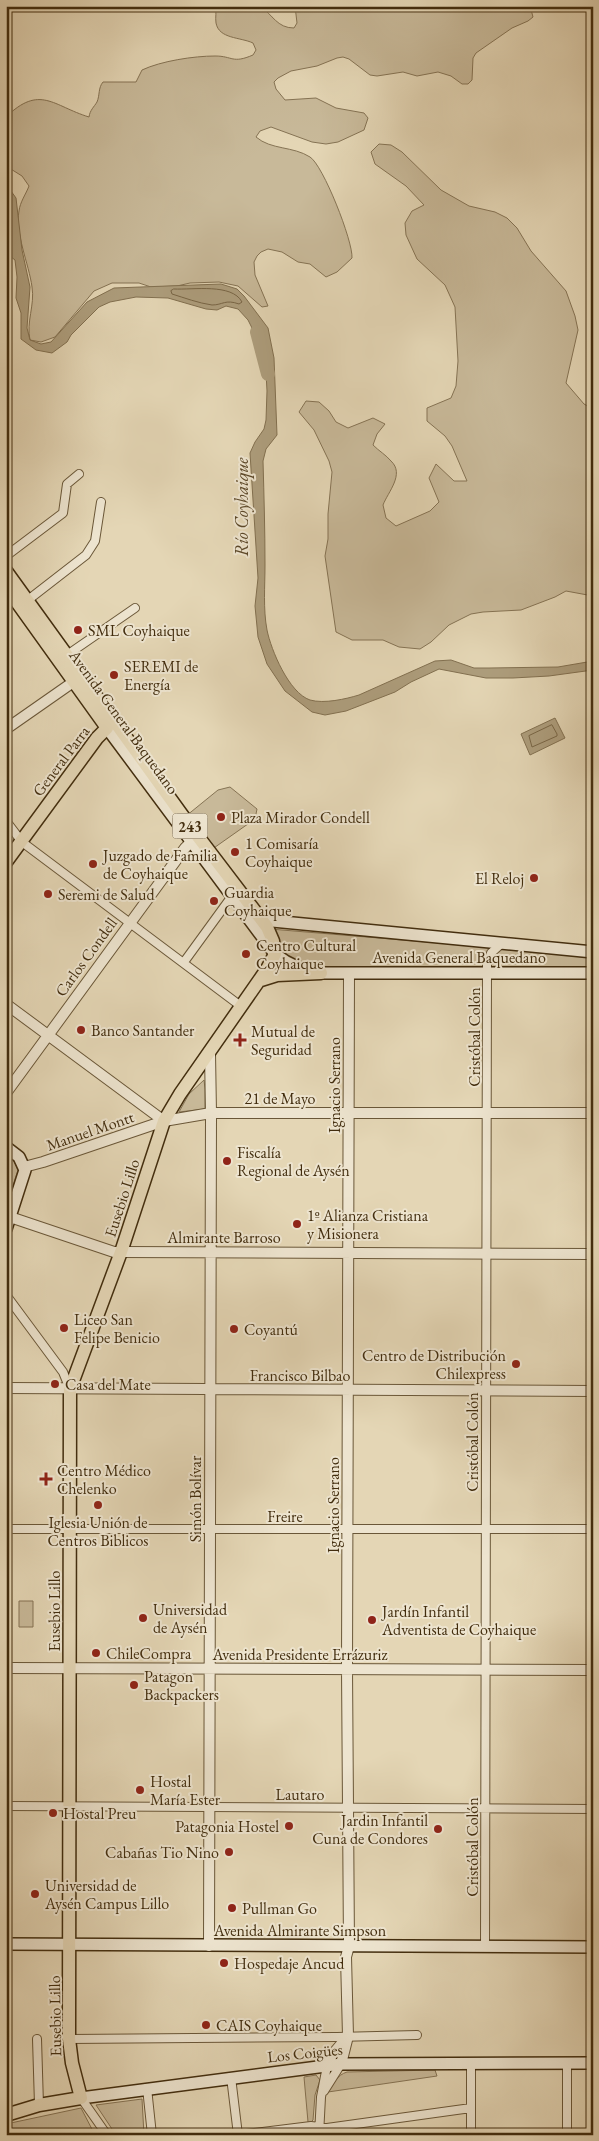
<svg xmlns="http://www.w3.org/2000/svg" width="599" height="2141" viewBox="0 0 599 2141" font-family="'EB Garamond',serif">
<style>
.green{fill:#c8b999;stroke:#857354}
.water{fill:#ad9d7c;stroke:#827050}
.lines{fill:none;stroke-linecap:round;stroke-linejoin:round}
.shore{stroke:#786545;stroke-width:1}
.river{stroke:#ad9d7c;stroke-width:14}
.minor-casing{stroke:#6a5738;stroke-width:10}
.tertiary-casing{stroke:#6a5738;stroke-width:12}
.secondary-casing{stroke:#422d0e;stroke-width:14}
.primary-casing{stroke:#422d0e;stroke-width:15}
.minor{stroke:#ede4cf;stroke-width:8}
.tertiary{stroke:#ede4cf;stroke-width:10}
.secondary{stroke:#ede4cf;stroke-width:11}
.primary{stroke:#e4d6b5;stroke-width:12}
.poi-dot{fill:#8f2418;stroke:#ede4cf;stroke-width:2}
.labels{text-anchor:middle;dominant-baseline:central;stroke-width:4;stroke-linejoin:round;paint-order:stroke}
.shield{fill:#ede4cf;stroke:#756448;stroke-width:1}
.shield-label{font-size:15px;font-weight:bold;fill:#422d0e}
.poi-label{font-size:16px;fill:#422d0e;stroke:#ede4cf;text-anchor:start}
.street-label{font-size:16px;fill:#422d0e;stroke:#ede4cf}
.water-label{font-size:18px;font-style:italic;fill:#5d492a;stroke:#ede4cf}
</style>
<rect width="100%" height="100%" fill="#e4d6b5"/>
<filter id="stains"><feTurbulence type="fractalNoise" baseFrequency=".004" numOctaves="4"/><feColorMatrix values="0 0 0 0 .2 0 0 0 0 .09 0 0 0 0 .02 0 0 0 .5 -.17"/></filter>
<radialGradient id="worn" r=".72"><stop offset=".6" stop-color="#630" stop-opacity="0"/><stop offset="1" stop-color="#630" stop-opacity=".3"/></radialGradient>
<path class="green" d="M215 6H244L247 9 260 6C273 15 277 28 294 28L297 23 295 6H530L533 17 528 21 512 28 476 53 473 58 472 80 468 84H462L451 76 438 72 417 76 403 72 377 76 370 75 349 59 343 57 337 58 317 66 291 71 278 78 274 82 276 89 285 100 316 98 336 108 364 113 368 118 364 130 338 142 326 144 312 142 271 127 260 131 256 137C271 150 293 146 310 157 323 165 353 241 352 258L337 272 326 277 310 264 298 262 282 252 268 249 261 252 257 256 254 262 255 275 268 306 262 307 238 286 219 282 190 283 177 286 151 287 139 283H112L94 291 55 337 41 342 30 340C26 322 35 305 32 287 29 264 15 234 19 211 20 202 26 194 29 186L22 176 6 166V117C40 84 53 106 89 117 90 110 94 107 97 102 100 95 98 88 103 82H136L142 70C161 61 194 56 215 56 233 56 232 64 253 55L256 50 253 43C240 37 219 39 216 23 215 17 217 12 215 6Z
M379 144 391 145 402 152 441 190 469 206 495 212 507 218 517 228 531 251 566 291 575 316 578 330 566 383 584 404 593 409V596L566 591 555 597 521 610 483 612 471 614 449 625 431 642 420 649 399 647 383 640H352L336 632 325 556 328 539V514L332 472 329 461 314 430 299 412 306 401 319 402 329 411 336 422 348 428 373 418 385 424 377 434 373 445C379 451 386 455 391 461 405 474 388 492 383 505L386 518 396 526 430 511 439 502 429 478 436 464 454 481H467L452 446 445 436 427 421V408L451 398 456 386 458 361 455 307 445 285 417 259 406 235 405 223 412 211 424 205 406 186 375 164 371 152Z
M230 787 257 809 255 819 211 850 186 816 218 790Z
M270 929 475 946 593 958V967H312C283 956 283 957 270 929Z
M204 1080 205 1089V1109L179 1112 189 1094Z
M6 1156 14 1161 18 1170 6 1207Z
M19 1601H33V1627H19Z
M435 2070 437 2076 328 2092C333 2084 337 2075 347 2072Z
M316 2075 320 2080 315 2095 313 2120 310 2123 308 2122 304 2077Z
M142 2099 144 2135H116L96 2105Z
M81 2108 95 2135H6V2124Z"/>
<path class="water" d="M6 184 16 198 22 250 30 287 27 328 30 340 41 344 51 342 87 302 114 288 221 284 237 289 244 296 268 328 274 358 277 435 266 449 263 461C264 496 265 530 265 565 265 586 263 609 267 630 271 650 289 693 310 700 324 704 346 699 359 695L435 661 451 660 474 668H489L558 667 593 661V670L549 676 513 678H486L439 669 411 682 395 692 346 711 325 715 312 712 285 691 267 664 258 637 255 606 258 578 250 453 255 442 264 429 266 420 267 391 265 354 248 320 238 309 226 306 217 310 206 309 168 298 136 297 110 302 99 307 71 335 67 342 52 353 36 350 21 339V313L16 298 17 277 15 260 6 253V234L9 219 6 208Z
M555 718 565 738 530 755 521 734Z"/>
<g class="lines">
<path class="shore" d="M174 289C193 290 232 283 242 302L239 304C225 299 223 305 212 305 198 303 185 298 172 294L171 291Z
M552 725 557 734V736L532 747 529 736Z"/>
<path class="river" d="M257 332 268 374"/>
<g class="minor-casing">
<path id="minor" d="M6 556 63 513 67 484 79 474
M28 600 86 555 95 541 101 502
M67 655 135 608
M6 821 22 842 242 1007
M184 962 232 896
M6 1295 63 1372 70 1389
M6 1529H593
M6 1806 593 1809
M485 1947 487 964 491 953 501 944
M37 2039 39 2105
M69 2039 337 2037 417 2035
M231 2077 238 2135 311 2126 327 2128 471 2108
M147 2088 152 2135
M324 2091 341 2064
M81 2098 107 2135
M319 2135 321 2097 327 2066
M471 2135V2062
M567 2135V2063"/>
</g>
<g class="tertiary-casing">
<path id="tertiary" d="M6 729 79 678
M6 1004 164 1121
M6 1093 185 848 196 837
M24 1167 43 1162 164 1121 211 1113H593
M10 1217 114 1252H121L593 1254
M6 1388 593 1391
M6 1668 593 1670
M209 1946 211 1113 210 1053
M341 2064 348 2036 346 1957 349 1946 347 1669 349 973
M327 2066 332 2055 348 2036"/>
</g>
<g class="secondary-casing">
<path id="secondary" d="M107 728 275 954C289 965 303 971 321 973H593
M262 920 593 952
M6 1147 19 1157 25 1170 6 1229
M6 1944 593 1947
M81 2098 341 2064 593 2063"/>
</g>
<g class="primary-casing">
<path id="primary" d="M6 571 190 826 267 927 273 941 275 954 267 969 180 1094 164 1121 121 1252 70 1389 69 2039 72 2063 81 2098 39 2105 6 2115
M6 587 107 728
M6 862 97 738 107 728
M261 980 277 975 321 973"/>
</g>
<use href="#minor" class="minor"/>
<use href="#tertiary" class="tertiary"/>
<use href="#secondary" class="secondary"/>
<use href="#primary" class="primary"/>
</g>
<g class="poi-dot">
<circle cx="78" cy="630" r="5"/>
<circle cx="114" cy="675" r="5"/>
<circle cx="221" cy="817" r="5"/>
<circle cx="235" cy="852" r="5"/>
<circle cx="93" cy="864" r="5"/>
<circle cx="534" cy="878" r="5"/>
<circle cx="48" cy="894" r="5"/>
<circle cx="214" cy="901" r="5"/>
<circle cx="246" cy="954" r="5"/>
<circle cx="81" cy="1030" r="5"/>
<path d="M237.5 1032.5h5v5h5v5h-5v5h-5v-5h-5v-5h5z"/>
<circle cx="227" cy="1161" r="5"/>
<circle cx="297" cy="1224" r="5"/>
<circle cx="64" cy="1328" r="5"/>
<circle cx="234" cy="1329" r="5"/>
<circle cx="516" cy="1364" r="5"/>
<circle cx="55" cy="1384" r="5"/>
<path d="M43.5 1471.5h5v5h5v5h-5v5h-5v-5h-5v-5h5z"/>
<circle cx="98" cy="1505" r="5"/>
<circle cx="143" cy="1618" r="5"/>
<circle cx="372" cy="1620" r="5"/>
<circle cx="96" cy="1653" r="5"/>
<circle cx="134" cy="1685" r="5"/>
<circle cx="140" cy="1790" r="5"/>
<circle cx="53" cy="1813" r="5"/>
<circle cx="289" cy="1826" r="5"/>
<circle cx="438" cy="1829" r="5"/>
<circle cx="229" cy="1852" r="5"/>
<circle cx="35" cy="1894" r="5"/>
<circle cx="232" cy="1908" r="5"/>
<circle cx="224" cy="1963" r="5"/>
<circle cx="206" cy="2025" r="5"/>
</g>
<g class="labels">
<rect class="shield" x="172.5" y="813.5" width="35" height="25" rx="4"/>
<g class="shield-label">
<text x="190" y="826">243</text>
</g>
<g class="poi-label">
<text x="88" y="630">SML Coyhaique</text>
<text x="124" y="666">SEREMI de<tspan x="124" dy="18">Energía</tspan></text>
<text x="231" y="817">Plaza Mirador Condell</text>
<text x="245" y="843">1 Comisaría<tspan x="245" dy="18">Coyhaique</tspan></text>
<text x="103" y="855">Juzgado de Familia<tspan x="103" dy="18">de Coyhaique</tspan></text>
<text x="524" y="878" text-anchor="end">El Reloj</text>
<text x="224" y="892">Guardia<tspan x="224" dy="18">Coyhaique</tspan></text>
<text x="58" y="894">Seremi de Salud</text>
<text x="256" y="945">Centro Cultural<tspan x="256" dy="18">Coyhaique</tspan></text>
<text x="91" y="1030">Banco Santander</text>
<text x="251" y="1031">Mutual de<tspan x="251" dy="18">Seguridad</tspan></text>
<text x="237" y="1152">Fiscalía<tspan x="237" dy="18">Regional de Aysén</tspan></text>
<text x="307" y="1215">1º Alianza Cristiana<tspan x="307" dy="18">y Misionera</tspan></text>
<text x="74" y="1319">Liceo San<tspan x="74" dy="18">Felipe Benicio</tspan></text>
<text x="244" y="1329">Coyantú</text>
<text x="506" y="1355" text-anchor="end">Centro de Distribución<tspan x="506" dy="18">Chilexpress</tspan></text>
<text x="65" y="1384">Casa del Mate</text>
<text x="57" y="1470">Centro Médico<tspan x="57" dy="18">Chelenko</tspan></text>
<text x="98" y="1522" text-anchor="middle">Iglesia Unión de<tspan x="98" dy="18">Centros Biblicos</tspan></text>
<text x="153" y="1609">Universidad<tspan x="153" dy="18">de Aysén</tspan></text>
<text x="382" y="1611">Jardín Infantil<tspan x="382" dy="18">Adventista de Coyhaique</tspan></text>
<text x="106" y="1653">ChileCompra</text>
<text x="144" y="1676">Patagon<tspan x="144" dy="18">Backpackers</tspan></text>
<text x="150" y="1781">Hostal<tspan x="150" dy="18">María Ester</tspan></text>
<text x="63" y="1813">Hostal Preu</text>
<text x="428" y="1820" text-anchor="end">Jardin Infantil<tspan x="428" dy="18">Cuna de Condores</tspan></text>
<text x="279" y="1826" text-anchor="end">Patagonia Hostel</text>
<text x="219" y="1852" text-anchor="end">Cabañas Tio Nino</text>
<text x="45" y="1885">Universidad de<tspan x="45" dy="18">Aysén Campus Lillo</tspan></text>
<text x="242" y="1908">Pullman Go</text>
<text x="234" y="1963">Hospedaje Ancud</text>
<text x="216" y="2025">CAIS Coyhaique</text>
</g>
<g class="street-label">
<text transform="translate(124 722) rotate(54)">Avenida General Baquedano</text>
<text transform="translate(61 761) rotate(-53)">General Parra</text>
<text transform="translate(86 957) rotate(-54)">Carlos Condell</text>
<text x="459" y="957">Avenida General Baquedano</text>
<text transform="translate(474 1037) rotate(-90)">Cristóbal Colón</text>
<text transform="translate(334 1085) rotate(-90)">Ignacio Serrano</text>
<text x="280" y="1098">21 de Mayo</text>
<text transform="translate(90 1131) rotate(-19)">Manuel Montt</text>
<text transform="translate(122 1198) rotate(-72)">Eusebio Lillo</text>
<text x="224" y="1237">Almirante Barroso</text>
<text x="300" y="1375">Francisco Bilbao</text>
<text transform="translate(472 1442) rotate(-90)">Cristóbal Colón</text>
<text transform="translate(195 1499) rotate(-90)">Simón Bolívar</text>
<text transform="translate(333 1505) rotate(-90)">Ignacio Serrano</text>
<text x="285" y="1516">Freire</text>
<text transform="translate(54 1611) rotate(-90)">Eusebio Lillo</text>
<text x="300" y="1654">Avenida Presidente Errázuriz</text>
<text x="300" y="1794">Lautaro</text>
<text transform="translate(472 1847) rotate(-90)">Cristóbal Colón</text>
<text x="300" y="1930">Avenida Almirante Simpson</text>
<text transform="translate(55 2016) rotate(-91)">Eusebio Lillo</text>
<text transform="translate(305 2053) rotate(-6)">Los Coigües</text>
</g>
<g class="water-label">
<text transform="translate(241 507) rotate(-90)">Río Coyhaique</text>
</g>
</g>
<rect width="599" height="2141" fill="none" stroke="#e4d6b5" stroke-width="25"/>
<rect x="8" y="8" width="584" height="2126" fill="none" stroke="#422d0e" stroke-width="2.5"/>
<rect x="12" y="12" width="574" height="2116" fill="none" stroke="#422d0e"/>
<rect width="100%" height="100%" filter="url(#stains)"/>
<rect width="100%" height="100%" fill="url(#worn)"/>
</svg>
